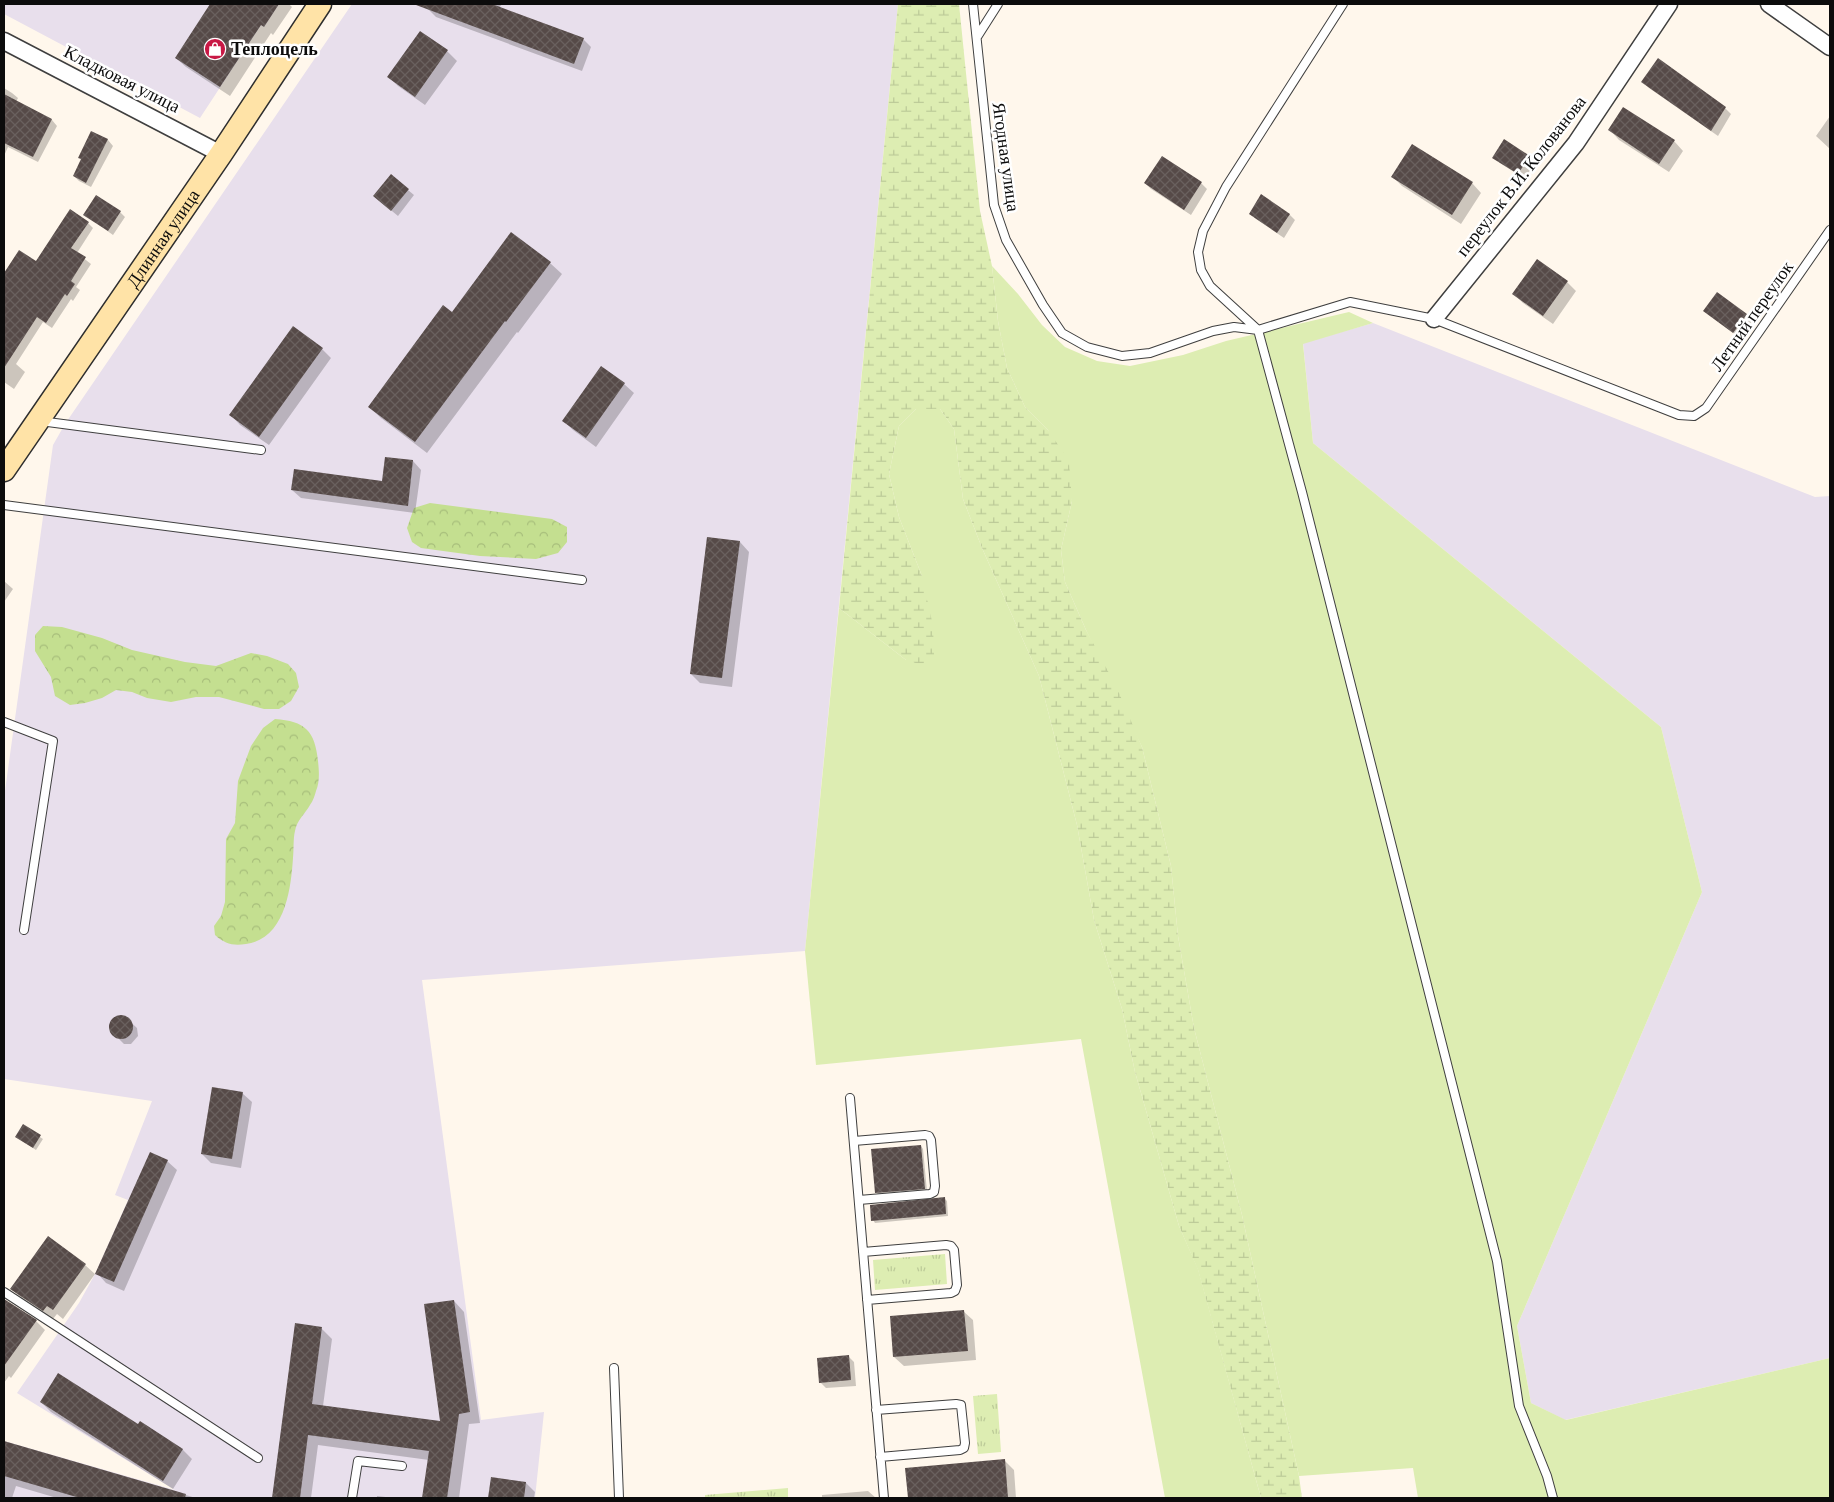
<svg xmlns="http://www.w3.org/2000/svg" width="1834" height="1502" viewBox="0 0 1834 1502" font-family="'Crimson Pro',serif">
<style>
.industrial{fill:#e8dfec}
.grass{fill:#ddedb2}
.forest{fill:url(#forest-crowns)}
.wetland{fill:url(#wetland-marsh)}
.park{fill:url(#park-tufts)}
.shadow{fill:#0003}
.building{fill:url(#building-cross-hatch)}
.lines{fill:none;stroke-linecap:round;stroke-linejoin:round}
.lane-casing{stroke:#3f3f3f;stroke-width:10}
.street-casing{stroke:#3f3f3f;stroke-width:19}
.secondary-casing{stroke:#2e2e2e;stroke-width:25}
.lane{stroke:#fff;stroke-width:8}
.street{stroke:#fff;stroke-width:16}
.secondary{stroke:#ffe3a7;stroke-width:22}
.labels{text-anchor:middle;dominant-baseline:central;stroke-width:5;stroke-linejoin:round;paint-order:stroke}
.poi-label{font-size:18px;font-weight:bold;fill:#0c0c0c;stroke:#fff;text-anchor:start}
.street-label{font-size:18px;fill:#0c0c0c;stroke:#fff}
</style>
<defs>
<pattern id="forest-crowns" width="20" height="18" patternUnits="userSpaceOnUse" patternTransform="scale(1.25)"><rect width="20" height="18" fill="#c4df90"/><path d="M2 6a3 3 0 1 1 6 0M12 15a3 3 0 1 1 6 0" fill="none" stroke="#a7be7b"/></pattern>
<pattern id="wetland-marsh" width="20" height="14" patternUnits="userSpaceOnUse" patternTransform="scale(1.25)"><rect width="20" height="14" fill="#ddedb2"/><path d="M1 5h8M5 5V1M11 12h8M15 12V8" fill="none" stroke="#bcca98"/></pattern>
<pattern id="park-tufts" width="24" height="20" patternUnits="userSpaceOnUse" patternTransform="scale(1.25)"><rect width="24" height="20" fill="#ddedb2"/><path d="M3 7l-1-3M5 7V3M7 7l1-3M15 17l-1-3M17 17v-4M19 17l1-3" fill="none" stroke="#bcca98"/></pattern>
<pattern id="building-cross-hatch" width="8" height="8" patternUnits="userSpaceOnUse" patternTransform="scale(1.25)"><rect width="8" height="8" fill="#564a48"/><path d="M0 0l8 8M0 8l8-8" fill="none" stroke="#69605e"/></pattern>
</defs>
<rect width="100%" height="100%" fill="#fff7ec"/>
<path class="industrial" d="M4 4H279L264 27 261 25 200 118 4 14Z
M352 4H898L805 951 422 980 481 1420 544 1412 535 1498H4V1441L175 1490 17 1393 79 1303 95 1274 128 1200 115 1195 152 1101 4 1079V798L53 445 65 424Z
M1373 323 1815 497 1830 496V1358L1565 1420 1531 1403 1517 1326 1702 892 1661 727 1313 443 1303 343Z"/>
<path class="grass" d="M992 266 1018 294 1042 325 1065 347 1097 361 1130 366 1183 355 1226 341 1349 312 1373 323 1303 344 1313 443 1661 727 1702 892 1517 1326 1531 1403 1566 1420 1830 1358V1498H1418L1413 1468 1299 1476 1242 1215 1194 1028 1178 936 1171 866 1142 747 1086 630 1065 582 1061 550 1072 501 1048 430 1025 407 1007 368 998 321Z
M916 409H940L954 429 963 499 982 548 1039 676 1077 825 1094 920 1122 1009 1135 1072 1179 1226 1198 1269 1261 1498H1165L1081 1039 816 1065 805 951 839 608 906 660 922 576 899 517 889 474 899 426Z"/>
<path class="forest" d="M430 503 552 519 567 527V542L558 553 536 559 480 556 421 548 412 542 407 528 414 508Z
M43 626 62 627 102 638 132 650 185 662 216 666 251 653 267 656 288 664 296 673 299 687 291 701 279 709H264L219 697H196L171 702 147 698 132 692 116 690 102 698 85 703 70 705 55 696 51 677 35 651V635Z
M275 719C305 721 315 731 318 761 319 770 320 782 316 791 315 795 313 801 310 805 305 814 297 820 295 831 293 839 294 849 293 858 291 889 285 939 246 944 233 946 225 944 215 935L214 926 221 916 225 902 226 839 235 823 238 781 251 746 263 728Z"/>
<path class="wetland" d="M898 4H959L980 211 992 266 998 321 1007 368 1025 407 1048 430 1069 461 1072 501 1061 550 1065 582 1086 630 1117 688 1142 747 1171 866 1178 936 1194 1028 1242 1215 1299 1476 1302 1498H1261L1198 1270 1179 1226 1135 1072 1122 1009 1094 920 1077 825 1039 676 982 548 963 499 954 429 940 409H916L899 426 889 474 899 517 922 576 933 626 934 655 922 665 906 660 839 608Z"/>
<path class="park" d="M945 1254 947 1284 875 1290 873 1260Z
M997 1394 1001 1452 978 1454 973 1396Z
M788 1488V1498H705V1495Z"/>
<path class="shadow" d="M212 4H289L292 7 273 35 271 33 230 96 186 67 176 58Z
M430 4H502L499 8 583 39 591 47 582 71 436 17 428 9Z
M420 32 447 51 457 61 425 105 398 86 389 77Z
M1643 82 1725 108 1731 114 1718 136 1649 88Z
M4 88 12 93 18 98 16 102 52 120 57 126 38 162 8 147 4 156Z
M1830 116V149L1816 136Z
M1610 130 1674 141 1683 151 1669 172 1619 140Z
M92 132 108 140 113 146 91 187 79 181 74 176 82 160Z
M1162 157 1201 183 1207 189 1191 215 1151 189 1145 183Z
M1494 157H1529L1535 163 1525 179 1500 163Z
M1393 177 1472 183 1481 193 1461 224 1402 186Z
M408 190 414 195 398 216 381 202Z
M120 212 125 217 113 235 85 215Z
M1250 213 1289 214 1295 220 1284 238 1256 219Z
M88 223 93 228 77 253 91 264 76 287 80 290 73 301 71 299 52 328 43 322 16 364 25 372 14 389 4 382V275L19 251 37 263Z
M512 234 550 263 562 274 518 333 517 332 427 453 381 418 369 407 453 314Z
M1567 282 1576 291 1553 324 1523 303 1514 294Z
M1717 294 1752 321 1740 338 1711 316Z
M322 349 331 358 269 445 240 425 231 415Z
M601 368 624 384 634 393 596 447 573 430 564 421Z
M386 458 413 461 421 470 415 513 301 498 292 490 384 483Z
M740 542 749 552 732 687 700 683 691 674Z
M4 581 13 589 4 602Z
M121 1016H124L137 1028 138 1036 131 1044H124L110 1030V1023L114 1018Z
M242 1093 252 1102 241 1168 211 1163 202 1154Z
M23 1126 43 1139 36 1150 19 1139Z
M921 1146 923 1149 927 1191 879 1195 876 1192Z
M167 1161 177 1170 124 1291 106 1283 97 1273Z
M944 1198 947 1201 948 1216 875 1223 873 1220Z
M48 1238 85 1265 95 1274 63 1319 57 1314 53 1319 21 1298 12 1289Z
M4 1300 36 1321 45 1330 11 1378 9 1376 4 1383Z
M454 1301 464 1312 480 1423 469 1424 459 1498H423L429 1460 318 1445 311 1498H273L296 1325 321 1328 332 1339 323 1406 442 1423Z
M963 1311 973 1320 976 1360 904 1366 894 1357Z
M848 1356 854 1362 856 1386 826 1388 820 1382Z
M41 1402 139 1426 141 1423 183 1450 192 1459 173 1489 51 1412Z
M4 1442 196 1498H57L16 1486 12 1498H4Z
M1004 1460 1014 1470 1016 1498H909L907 1469Z
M492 1478 526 1483 535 1492 534 1498H489Z
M868 1491 876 1498H822V1495Z
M377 1496 394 1498H377Z"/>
<path class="building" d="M210 4H279L264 27 261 25 220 87 175 58Z
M417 4H492L584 38 574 64 416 5Z
M420 31 448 50 415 97 387 77Z
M1658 58 1726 107 1711 131 1641 82Z
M4 94 52 119 33 157 4 143Z
M1623 107 1675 140 1659 164 1608 130Z
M91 131 108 139 86 183 73 176 81 159 78 158Z
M1504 139 1530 156 1518 174 1492 158Z
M1412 144 1473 182 1452 215 1391 177Z
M1162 156 1202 182 1184 210 1144 183Z
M391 174 409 189 391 211 373 196Z
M1261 194 1290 214 1277 233 1249 214Z
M96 195 121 211 108 231 83 215Z
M70 209 89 222 71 248 86 257 71 281 75 284 67 296 65 294 46 323 37 317 4 368V273L19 250 36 261Z
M511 232 551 262 506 322 505 321 415 442 368 407 443 305 452 312Z
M1537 259 1568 281 1543 316 1512 294Z
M1717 292 1747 314 1733 333 1703 311Z
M293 326 323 348 259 437 229 415Z
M601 366 625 383 586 438 562 421Z
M385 457 413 460 408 506 291 490 294 469 382 481Z
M707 537 740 541 722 678 690 674Z
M109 1027a12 12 0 1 1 24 0a12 12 0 1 1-24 0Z
M212 1087 243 1092 232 1159 201 1154Z
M23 1124 41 1135 33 1148 15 1137Z
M921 1145 925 1189 875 1193 871 1149Z
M150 1152 168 1160 114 1282 95 1274Z
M945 1197 946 1214 871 1221 870 1205Z
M48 1236 86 1264 53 1310 47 1306 43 1311 10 1289Z
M4 1299 37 1320 4 1366Z
M454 1300 470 1412 459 1414 447 1498H422L429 1451 308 1435 300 1498H272L295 1323 322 1327 312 1404 440 1421 424 1304Z
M964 1310 968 1351 893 1357 890 1316Z
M849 1355 851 1380 819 1383 817 1358Z
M58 1373 138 1424 140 1421 183 1449 163 1481 40 1402Z
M4 1441 186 1494 185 1498H80L4 1476Z
M1005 1459 1008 1498H908L905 1468Z
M491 1477 526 1482 524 1498H488Z"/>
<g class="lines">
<g class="lane-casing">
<path id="lane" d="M973 4 994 205 1006 240 1043 305 1062 333 1087 347 1122 356 1150 353 1213 331 1234 327 1258 330 1302 492 1497 1261 1519 1406 1547 1476 1553 1498
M1343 4 1226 187 1203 231 1198 252 1201 270 1210 286 1258 330 1350 302 1434 319 1679 415 1694 416 1706 408 1830 230
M977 37 998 4
M40 421 261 450
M4 505 582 580
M4 722 53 741 24 930
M850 1098 884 1498
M854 1141 925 1135 929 1136 931 1140 935 1186 934 1192 930 1194 859 1200
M863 1252 946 1245 951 1246 954 1250 957 1285 955 1291 951 1293 867 1300
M4 1292 258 1458
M614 1368 619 1498
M876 1410 956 1404 961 1405 965 1443 964 1448 960 1450 880 1457
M352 1498 358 1461 402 1466"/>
</g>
<g class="street-casing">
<path id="street" d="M1769 4 1830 47
M4 41 221 154
M1434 319 1576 143 1669 4"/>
</g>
<g class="secondary-casing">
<g id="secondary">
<path id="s1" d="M4 470 221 154 320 4"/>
</g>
</g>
<use href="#lane" class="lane"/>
<use href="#street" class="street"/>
<use href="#secondary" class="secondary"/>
</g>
<defs>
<g id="shop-disc" transform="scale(1.125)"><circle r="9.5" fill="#c81845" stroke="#fff"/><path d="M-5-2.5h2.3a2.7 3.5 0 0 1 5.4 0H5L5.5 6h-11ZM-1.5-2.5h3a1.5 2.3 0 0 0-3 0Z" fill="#fff"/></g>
</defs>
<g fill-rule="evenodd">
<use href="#shop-disc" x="215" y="49"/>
</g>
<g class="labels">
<g class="poi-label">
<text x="231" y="49">Теплоцель</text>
</g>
<g class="street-label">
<text transform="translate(122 79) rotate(27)">Кладковая улица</text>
<text transform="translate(1006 157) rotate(82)">Ягодная улица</text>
<text transform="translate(1521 176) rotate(-52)">переулок В.И. Колованова</text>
<text stroke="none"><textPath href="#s1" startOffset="281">Длинная улица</textPath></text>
<text transform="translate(1752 316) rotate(-55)">Летний переулок</text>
</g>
</g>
<rect width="1834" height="1502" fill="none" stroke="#0c0c0c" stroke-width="10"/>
</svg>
